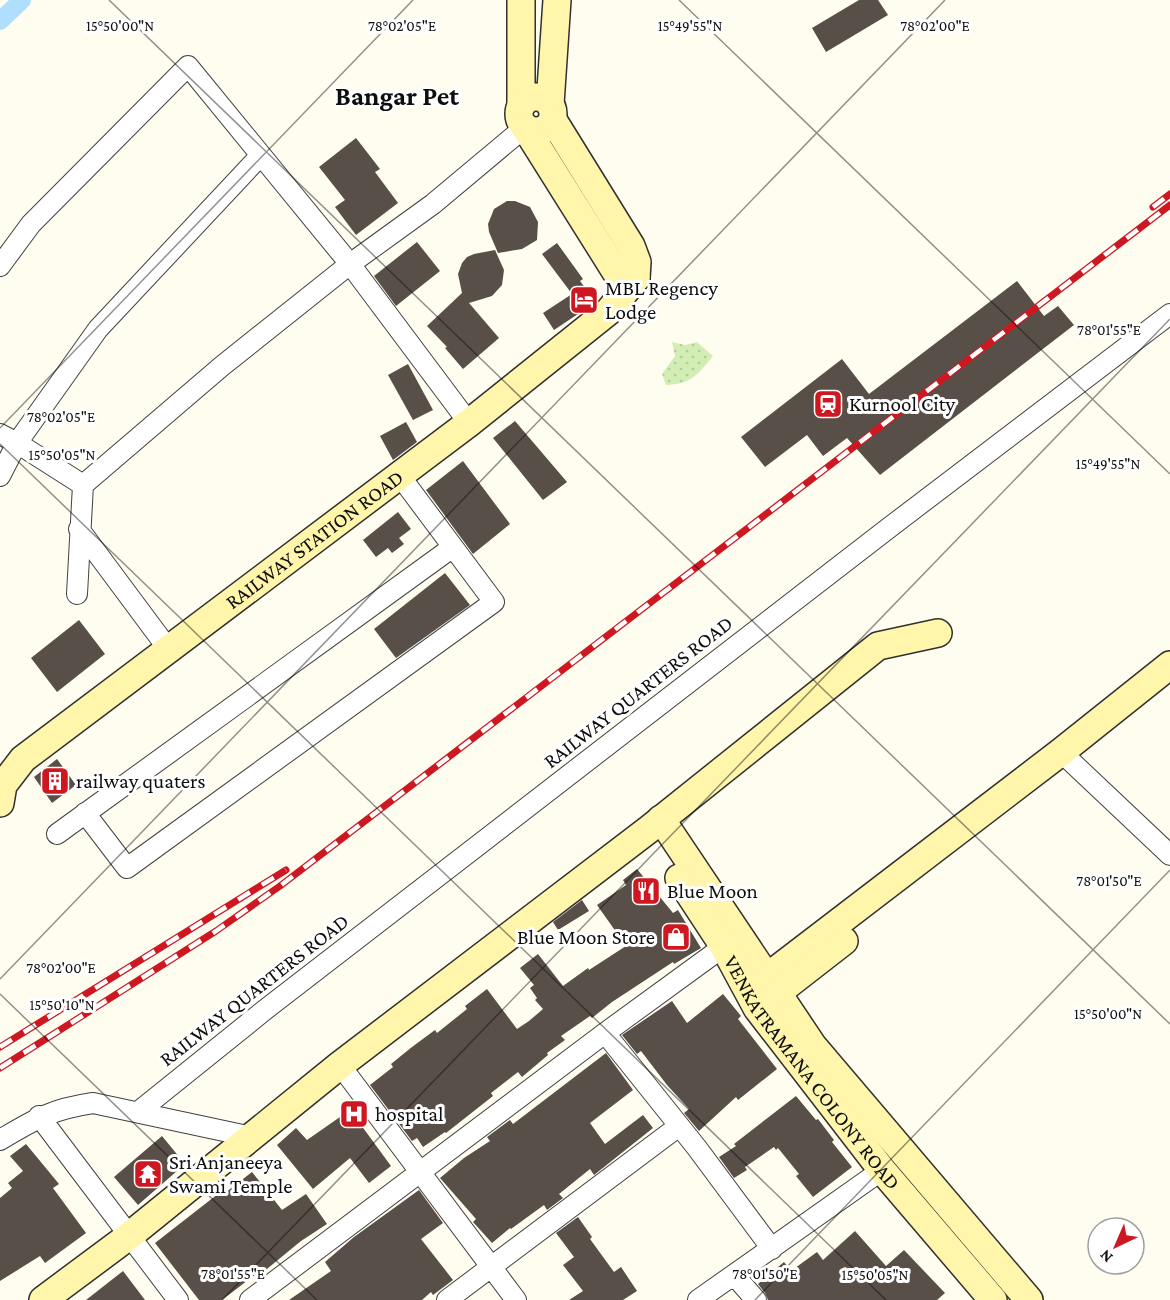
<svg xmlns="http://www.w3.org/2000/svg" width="1170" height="1300" viewBox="0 0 1170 1300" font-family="'Crimson Pro',serif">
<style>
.grass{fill:url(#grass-dots)}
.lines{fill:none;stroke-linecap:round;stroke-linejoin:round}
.canal{stroke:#afdffc;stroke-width:18}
.building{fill:#584f49}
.street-casing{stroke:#414141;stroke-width:22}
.secondary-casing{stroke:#303030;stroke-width:30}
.street{stroke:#fff;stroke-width:20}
.secondary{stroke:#fff5ab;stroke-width:27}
.rail-casing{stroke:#cd1821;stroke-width:7}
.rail{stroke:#fff;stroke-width:4.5;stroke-dasharray:14;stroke-linecap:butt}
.ticks{fill:none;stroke:#0e0e0e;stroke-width:1.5;stroke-opacity:0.45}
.labels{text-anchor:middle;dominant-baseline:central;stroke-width:6;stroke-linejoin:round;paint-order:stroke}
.poi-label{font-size:21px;fill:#0e0e0e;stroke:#fff;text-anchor:start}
.street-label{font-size:21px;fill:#0e0e0e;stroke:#fff}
.district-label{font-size:27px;font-weight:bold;fill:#0e0e0e;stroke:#fff}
.ticks-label{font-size:15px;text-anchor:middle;fill:#0e0e0e;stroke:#fff;stroke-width:6;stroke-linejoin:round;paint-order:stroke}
</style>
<defs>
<pattern id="grass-dots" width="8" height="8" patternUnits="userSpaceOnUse" patternTransform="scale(1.5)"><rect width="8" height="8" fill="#d3eeb5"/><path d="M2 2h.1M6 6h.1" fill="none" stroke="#b4cb9a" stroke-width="1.8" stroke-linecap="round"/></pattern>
</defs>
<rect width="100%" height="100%" fill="#fffcf0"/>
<path class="grass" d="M672 342 685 345 697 342 713 356C697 375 692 384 666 385L662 374 675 356Z"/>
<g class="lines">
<path class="canal" d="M0 21 22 0"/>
</g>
<path class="building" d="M859 0H878L888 15 826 52 812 28Z
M356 138 380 169 375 172 398 203 356 235 335 207 345 200 319 167Z
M507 201H515L530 207 538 222 537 240 522 249 498 253 489 232 488 224 494 209Z
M417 242 440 271 396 306 374 276Z
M557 243 583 279 580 281 596 302 554 330 543 313 572 294 542 254Z
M495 250 504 270 502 285 492 296 469 303 499 338 463 369 445 348 447 347 427 326 462 293 458 274 462 263 467 257 474 254Z
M1017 281 1044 316 1058 306 1074 325 880 475 847 438 823 456 807 435 765 467 741 437 842 359 869 394Z
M408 364 433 410 413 420 388 375Z
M515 421 567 482 543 500 493 438Z
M406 422 417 442 393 460 380 436Z
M463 461 510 524 473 554 426 490Z
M398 512 411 529 399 538 404 544 392 553 388 548 376 557 363 540Z
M445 573 470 605 396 658 374 629Z
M79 620 105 654 57 692 31 658Z
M57 759 76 785 52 803 34 777Z
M637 869 673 913 678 910 701 948 674 964 673 962 612 1002 592 1018 590 1016 561 1036 565 1040 547 1053 548 1055 522 1077 518 1072 491 1093 493 1096 446 1133 445 1132 423 1147 417 1138 412 1141 370 1085 393 1067 391 1064 412 1047 435 1030 437 1033 467 1009 465 1006 487 989 517 1029 529 1021 543 1009 535 1000 537 998 530 988 534 985 520 968 538 954 563 986 588 968 589 970 626 946 597 905 626 885 623 880Z
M582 900 589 911 558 930 553 922Z
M723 994 741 1016 738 1019 777 1069 738 1100 736 1097 699 1131 684 1113 689 1109 667 1085 641 1051 637 1054 622 1035 672 1001 687 1023Z
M606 1053 633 1090 590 1123 605 1144 643 1115 653 1128 594 1175 590 1169 559 1194 563 1198 547 1210 544 1205 511 1229 510 1228 492 1243 473 1222 476 1219 440 1178 464 1158 490 1141 487 1137 510 1120 513 1124Z
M796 1096 816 1120 818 1119 834 1140 832 1142 852 1167 813 1197 796 1176 799 1174 778 1148 776 1150 774 1147 745 1167 747 1170 734 1178 719 1157 736 1146 734 1144Z
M350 1110 391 1166 369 1183 350 1158 313 1189 277 1145 296 1128 307 1140Z
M162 1136 185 1164 138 1205 114 1177Z
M26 1144 59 1184 53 1188 86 1233 45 1263 40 1256 0 1281V1198L12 1188 8 1183 23 1171 10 1156Z
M252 1172 282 1210 306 1194 327 1224 301 1241 262 1273 260 1271 222 1300H199L155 1243 223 1190 225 1193Z
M419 1190 443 1223 421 1239 453 1280 433 1295 431 1292 422 1300H289L331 1271 325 1262 354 1237Z
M578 1217 592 1237 590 1239 614 1272 621 1267 637 1291 623 1300H569L583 1291 563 1265 574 1257 556 1233Z
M855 1231 886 1266 904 1250 945 1293 937 1300H768L765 1293 758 1284 784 1262 791 1271 817 1252 823 1260Z
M123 1271 145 1300H86Z"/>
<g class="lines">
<g class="street-casing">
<path id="street" d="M0 266 31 224 188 66 350 264 469 423
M0 434 17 443 83 485
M0 476 17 443 98 329 261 155
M79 529 169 650
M77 594 83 485 222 366 350 264 433 204 525 127
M1061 752 1170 855
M85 813 127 868 494 602 400 476
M57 834 453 547
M605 1033 697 1148 772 1249
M340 1065 516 1300
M138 1112 266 1009 890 527 1170 314
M39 1116 178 1300
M0 1140C35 1119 52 1109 93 1103L252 1137
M734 1275 756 1300
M250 1300 605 1033 734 939
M447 1300 679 1126
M698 1300 882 1170"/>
</g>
<g class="secondary-casing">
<g id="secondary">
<path d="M521 0V106"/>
<circle cx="536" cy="114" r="17"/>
<path d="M550 104 557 0"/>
<path d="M525 127 616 272 636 278"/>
<path id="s1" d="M0 803 3 785 23 759 469 423 609 311 636 278 637 262 631 246 553 120"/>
<path d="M661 819 813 1046 1029 1300"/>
<path id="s2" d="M679 878 723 945 757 1008 882 1170 993 1300"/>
<path d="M754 987 1061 752 1170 665"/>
<path d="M763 1004 844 941"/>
<path d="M43 1300 129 1236 340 1065 648 830 878 646 938 633"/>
</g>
</g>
<use href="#street" class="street"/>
<use href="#secondary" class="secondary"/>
<g class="rail-casing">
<path id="rail" d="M1153 207 1170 194
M0 1047 286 870
M0 1068 216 931 280 886 1170 205"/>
</g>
<use href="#rail" class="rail"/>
</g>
<path class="ticks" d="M109 0 1170 1024M679 0 1170 474M0 428 413 0M0 444 886 1300M0 979 945 0M0 994 317 1300M222 1300 1170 319M755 1300 1170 870"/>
<defs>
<g id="hotel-square" transform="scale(1.5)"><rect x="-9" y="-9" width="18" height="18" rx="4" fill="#cd1821" stroke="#fff"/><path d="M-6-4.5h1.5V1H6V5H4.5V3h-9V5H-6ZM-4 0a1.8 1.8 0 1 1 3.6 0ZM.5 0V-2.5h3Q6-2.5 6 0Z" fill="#fff"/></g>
<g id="station-square" transform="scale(1.5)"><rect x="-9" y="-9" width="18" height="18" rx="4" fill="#cd1821" stroke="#fff"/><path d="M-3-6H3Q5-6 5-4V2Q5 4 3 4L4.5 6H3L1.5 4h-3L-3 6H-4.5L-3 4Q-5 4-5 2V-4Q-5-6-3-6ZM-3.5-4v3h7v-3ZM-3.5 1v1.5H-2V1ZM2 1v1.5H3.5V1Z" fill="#fff"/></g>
<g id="building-square" transform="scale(1.5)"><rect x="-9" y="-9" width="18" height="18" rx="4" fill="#cd1821" stroke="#fff"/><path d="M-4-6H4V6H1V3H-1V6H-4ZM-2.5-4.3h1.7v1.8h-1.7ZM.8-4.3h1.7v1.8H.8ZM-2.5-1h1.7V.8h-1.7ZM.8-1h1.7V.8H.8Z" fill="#fff"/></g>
<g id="restaurant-square" transform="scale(1.5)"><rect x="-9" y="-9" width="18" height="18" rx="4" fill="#cd1821" stroke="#fff"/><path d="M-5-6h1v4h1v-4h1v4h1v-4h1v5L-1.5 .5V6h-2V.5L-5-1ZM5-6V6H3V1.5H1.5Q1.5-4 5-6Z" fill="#fff"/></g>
<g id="shop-square" transform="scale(1.5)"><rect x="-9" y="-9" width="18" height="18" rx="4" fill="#cd1821" stroke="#fff"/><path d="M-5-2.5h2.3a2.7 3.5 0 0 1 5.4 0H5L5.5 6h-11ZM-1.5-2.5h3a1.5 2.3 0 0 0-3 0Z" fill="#fff"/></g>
<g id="hospital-square" transform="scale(1.5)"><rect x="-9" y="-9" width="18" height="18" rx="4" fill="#cd1821" stroke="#fff"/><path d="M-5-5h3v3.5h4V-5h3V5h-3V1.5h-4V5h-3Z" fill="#fff"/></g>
<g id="temple-square" transform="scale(1.5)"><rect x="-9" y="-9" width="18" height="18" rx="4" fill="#cd1821" stroke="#fff"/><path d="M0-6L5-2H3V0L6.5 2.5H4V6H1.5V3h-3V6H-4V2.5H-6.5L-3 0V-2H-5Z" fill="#fff"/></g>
</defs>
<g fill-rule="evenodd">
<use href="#hotel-square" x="584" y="300"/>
<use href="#station-square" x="828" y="404"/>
<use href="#building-square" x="55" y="781"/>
<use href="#restaurant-square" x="646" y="891"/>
<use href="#shop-square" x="676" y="937"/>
<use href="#hospital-square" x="354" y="1114"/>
<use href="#temple-square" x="148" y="1174"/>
</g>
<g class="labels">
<g class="poi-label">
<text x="605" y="288">MBL Regency<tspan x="605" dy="24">Lodge</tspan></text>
<text x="849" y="404">Kurnool City</text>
<text x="76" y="781">railway quaters</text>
<text x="667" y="891">Blue Moon</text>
<text x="655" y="937" text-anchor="end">Blue Moon Store</text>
<text x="375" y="1114">hospital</text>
<text x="169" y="1162">Sri Anjaneeya<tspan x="169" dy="24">Swami Temple</tspan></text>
</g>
<g class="street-label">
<text stroke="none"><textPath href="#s1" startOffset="416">RAILWAY STATION ROAD</textPath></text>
<text transform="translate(638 692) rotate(-38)">RAILWAY QUARTERS ROAD</text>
<text transform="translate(254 990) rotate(-38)">RAILWAY QUARTERS ROAD</text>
<text stroke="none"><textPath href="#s2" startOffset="236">VENKATRAMANA COLONY ROAD</textPath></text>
</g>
<g class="district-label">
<text x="397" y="96">Bangar Pet</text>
</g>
</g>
<g class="ticks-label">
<text x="120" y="31">15°50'00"N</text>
<text x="690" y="31">15°49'55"N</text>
<text x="935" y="31">78°02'00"E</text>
<text x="402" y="31">78°02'05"E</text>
<text x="1109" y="335">78°01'55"E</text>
<text x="61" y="422">78°02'05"E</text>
<text x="62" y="460">15°50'05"N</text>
<text x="1108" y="469">15°49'55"N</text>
<text x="1109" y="886">78°01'50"E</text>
<text x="61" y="973">78°02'00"E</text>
<text x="62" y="1010">15°50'10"N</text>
<text x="1108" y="1019">15°50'00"N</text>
<text x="233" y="1279">78°01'55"E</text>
<text x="765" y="1279">78°01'50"E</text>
<text x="875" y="1280">15°50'05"N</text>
</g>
<g transform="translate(1116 1246) rotate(224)"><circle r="28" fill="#ffffff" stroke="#9f9f9f" stroke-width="1.5"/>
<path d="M0-4.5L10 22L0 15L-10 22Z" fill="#cd1821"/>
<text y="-9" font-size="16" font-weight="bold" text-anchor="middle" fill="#0e0e0e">N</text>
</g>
</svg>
